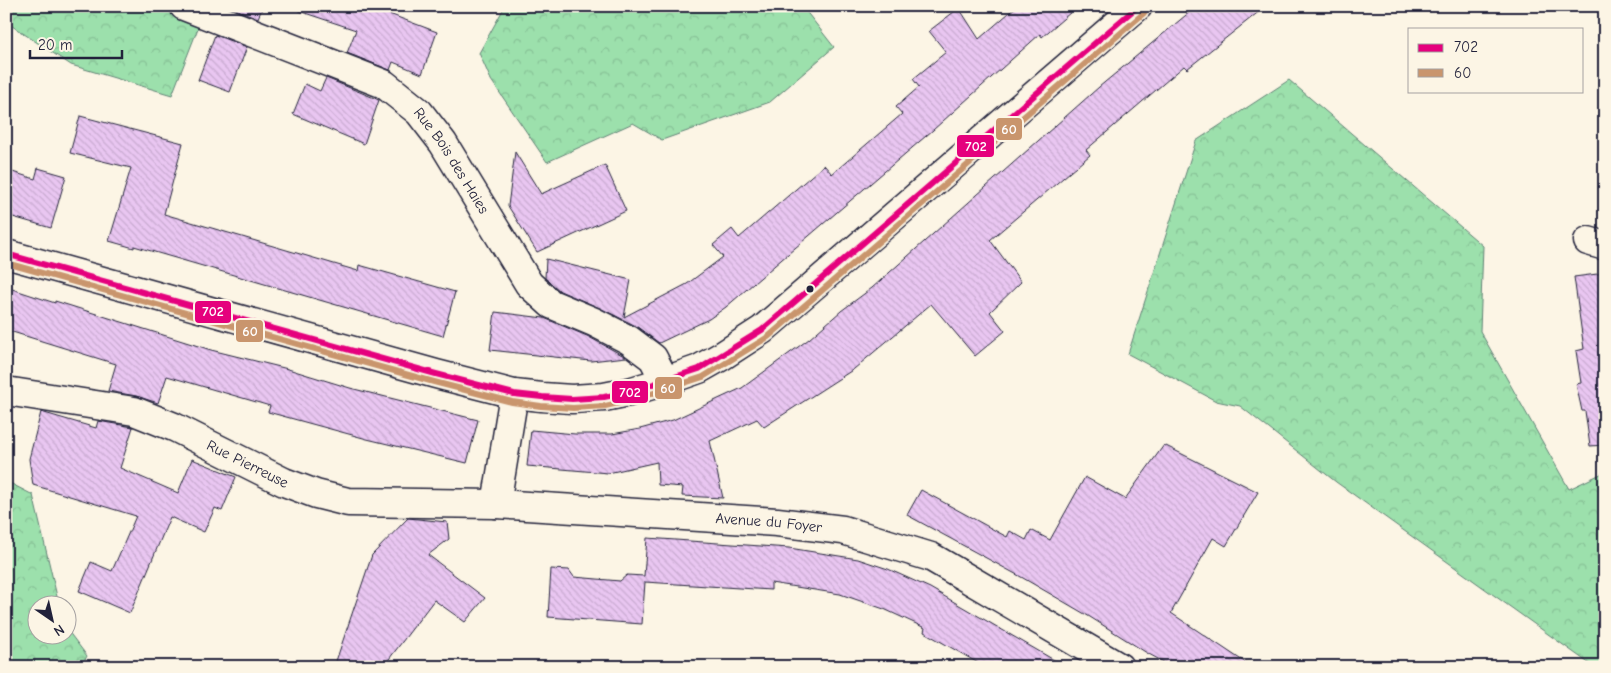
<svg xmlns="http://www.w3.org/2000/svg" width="1611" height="673" viewBox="0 0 1611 673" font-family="'Comic Neue',sans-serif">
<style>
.forest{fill:url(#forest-crowns);stroke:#5f8174}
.building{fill:url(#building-back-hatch);stroke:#22223b}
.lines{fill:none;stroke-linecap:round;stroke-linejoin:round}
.minor-casing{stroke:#22223b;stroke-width:31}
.secondary-casing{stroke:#22223b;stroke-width:31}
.minor{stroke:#fcf5e5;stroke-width:28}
.secondary{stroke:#fcf5e5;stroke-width:28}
.bus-1-casing{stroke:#fcf5e5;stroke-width:10}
.bus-2-casing{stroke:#fcf5e5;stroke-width:10}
.bus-1{stroke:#e5007d;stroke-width:6}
.bus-2{stroke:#c9956d;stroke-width:6}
.bus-dot{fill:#22223b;stroke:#fcf5e5;stroke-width:2}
.labels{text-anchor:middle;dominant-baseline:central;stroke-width:4;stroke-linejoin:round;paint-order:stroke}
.street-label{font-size:15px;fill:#22223b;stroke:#fcf5e5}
.line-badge{stroke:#fcf5e5;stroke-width:2}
.badge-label{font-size:14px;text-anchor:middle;font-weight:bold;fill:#fff}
</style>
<defs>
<pattern id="forest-crowns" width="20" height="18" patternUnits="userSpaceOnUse" patternTransform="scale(1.25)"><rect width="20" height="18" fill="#9ce0ac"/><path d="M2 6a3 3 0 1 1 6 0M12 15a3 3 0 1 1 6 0" fill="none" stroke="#86c095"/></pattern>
<pattern id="building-back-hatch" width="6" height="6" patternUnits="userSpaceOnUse" patternTransform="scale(1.25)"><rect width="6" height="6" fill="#e9c6f1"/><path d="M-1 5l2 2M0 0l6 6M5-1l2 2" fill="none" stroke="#c8aad0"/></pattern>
</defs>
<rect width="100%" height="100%" fill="#fcf5e5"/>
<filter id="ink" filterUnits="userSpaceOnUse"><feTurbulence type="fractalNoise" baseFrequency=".02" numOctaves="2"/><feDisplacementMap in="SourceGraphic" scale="10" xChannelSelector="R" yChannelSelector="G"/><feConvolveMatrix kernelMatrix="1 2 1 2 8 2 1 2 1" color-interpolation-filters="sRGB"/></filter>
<g filter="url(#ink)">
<path class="forest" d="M6 6H158L200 23 172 95 71 65 6 22Z
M505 6H808L805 10 834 47 770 102 662 140 633 123 547 162 491 80 479 53Z
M1289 80 1483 246 1480 331 1569 489 1605 472V667H1594L1336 482 1240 406 1216 401 1128 354 1196 141Z
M6 481 33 495 59 605 38 606V636H68V631L87 656 81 667H6Z"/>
<path class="building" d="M228 6H263L258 18Z
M300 6H368L437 32 422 74 393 62 390 70 347 53 356 30 299 11Z
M1017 6H1078L1042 37 1040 34 933 130 726 307 709 319 659 343 636 326 600 308 560 291 545 278 546 259 631 280 624 317 687 284 723 257 713 245 732 229 739 238 824 165 832 174 902 114 896 107 919 87 913 79 946 52 929 31 959 8 979 39Z
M1197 6H1266L1187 69 1184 66 1086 150 1090 155 990 240 1021 282 990 312 1005 331 975 356 931 304 854 369 764 427 757 419 710 441 723 498 682 496 683 487 658 485 657 462 608 473 527 466 531 430 575 434H612L640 429 673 420 742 388 809 339 841 311 872 288 1099 87Z
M215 35 247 47 230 92 198 80Z
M326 78 379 100 364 144 293 114 305 84 320 91Z
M80 116 183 143 164 214 358 271 359 265 455 292 443 336 134 246V248L109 241 131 168 70 153Z
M515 152 541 194 605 165 626 211 537 252 508 206Z
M38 168 66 176 51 228 6 215V170L35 179Z
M1605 273V445L1590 446 1585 411H1582L1576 384 1581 383 1576 351 1584 349 1574 277Z
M6 287 55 303V301L211 350 288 369 350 388 478 420 467 463 367 439 268 412 270 406 167 376 158 403 136 396 108 391 116 364 6 330Z
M495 312 544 318 587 336 626 357 591 361 490 350Z
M41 412 96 428 98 421 133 427 120 468 178 493 192 459 236 477 222 511 215 508 204 532 170 517 130 613 79 591 91 562 112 571 136 516 33 485 29 459Z
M1164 445 1258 492 1226 546 1213 538 1171 613 1252 667H1173L1147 653 1090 617 1023 578 907 515 921 490 1007 537 1010 531 1026 540 1031 530 1050 540 1085 477 1125 499Z
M408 518 447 522 449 539 428 555 485 598 465 622 434 600 383 667H334L372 555Z
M647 538 789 548 858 559 888 569 930 588 1066 667H985L924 632 925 628 884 609 840 594 771 583V590L645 582 642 624 548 617 551 569 569 570 574 577 620 581 627 575 644 576Z"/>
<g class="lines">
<g class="minor-casing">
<g id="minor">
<path id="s1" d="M184 6 384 84 419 112 443 143 529 284 551 304 594 322 629 340 653 358 665 381"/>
<path d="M1588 241 1605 246"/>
<path id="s2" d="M6 391 134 411 174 427 284 482 316 494 348 502 496 504"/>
<path id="s3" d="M514 394 496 504 777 522 843 530 931 557 1119 667"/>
</g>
</g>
<g class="secondary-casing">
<path id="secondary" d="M6 254 436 374 514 394 542 397 572 399 604 397 629 392 665 381 699 369 722 356 762 330 1138 6"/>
</g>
<use href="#minor" class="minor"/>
<use href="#secondary" class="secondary"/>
<g class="bus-1-casing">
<path id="bus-1" d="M6 254 436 374 514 394 542 397 572 399 604 397 629 392 699 369 762 330 1138 6"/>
</g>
<g class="bus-2-casing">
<path id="bus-2" d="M6 263 434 382 512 402 541 406 573 408 605 406 632 400 703 377 768 337 1144 13"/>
</g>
<use href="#bus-1" class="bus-1"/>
<use href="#bus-2" class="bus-2"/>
</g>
</g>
<circle class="bus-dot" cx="810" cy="289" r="4.5"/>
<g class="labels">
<g class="street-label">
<text stroke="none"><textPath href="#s1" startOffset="318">Rue Bois des Haies</textPath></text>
<text stroke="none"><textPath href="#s2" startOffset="255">Rue Pierreuse</textPath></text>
<text stroke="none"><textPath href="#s3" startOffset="385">Avenue du Foyer</textPath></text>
</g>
</g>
<g class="line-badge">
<rect x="995" y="117" width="28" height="24" rx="5" fill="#c9956d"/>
<rect x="956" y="134" width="39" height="24" rx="5" fill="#e5007d"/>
<rect x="194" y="300" width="38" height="24" rx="5" fill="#e5007d"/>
<rect x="235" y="319" width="29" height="24" rx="5" fill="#c9956d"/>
<rect x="654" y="376" width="29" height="24" rx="5" fill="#c9956d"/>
<rect x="611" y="380" width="38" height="24" rx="5" fill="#e5007d"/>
</g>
<g class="badge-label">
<text x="1009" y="134">60</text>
<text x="976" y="151">702</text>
<text x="213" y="316">702</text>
<text x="250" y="336">60</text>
<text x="668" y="393">60</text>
<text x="630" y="397">702</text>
</g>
<rect width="1611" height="673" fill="none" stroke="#fcf5e5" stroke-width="25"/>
<rect x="12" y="12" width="1586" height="648" fill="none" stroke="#22223b" stroke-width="2" filter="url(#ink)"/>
<rect x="1408" y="28" width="175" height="65" fill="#fcf5e5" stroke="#a5a1a1"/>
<rect x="1418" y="44" width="25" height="8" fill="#e5007d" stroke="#a5a1a1"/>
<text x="1454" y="52" font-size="15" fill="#22223b">702</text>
<rect x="1418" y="69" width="25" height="8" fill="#c9956d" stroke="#a5a1a1"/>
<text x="1454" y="78" font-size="15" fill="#22223b">60</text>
<g transform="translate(52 620) rotate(146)"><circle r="24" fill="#fcf5e5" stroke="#a5a1a1"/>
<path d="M0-4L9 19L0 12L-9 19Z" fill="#22223b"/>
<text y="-8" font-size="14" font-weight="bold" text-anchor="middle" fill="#22223b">N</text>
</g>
<path d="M30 50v8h92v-8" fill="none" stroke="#22223b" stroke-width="2.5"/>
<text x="38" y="50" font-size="15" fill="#22223b" stroke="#fcf5e5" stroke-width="4" paint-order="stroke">20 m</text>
</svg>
